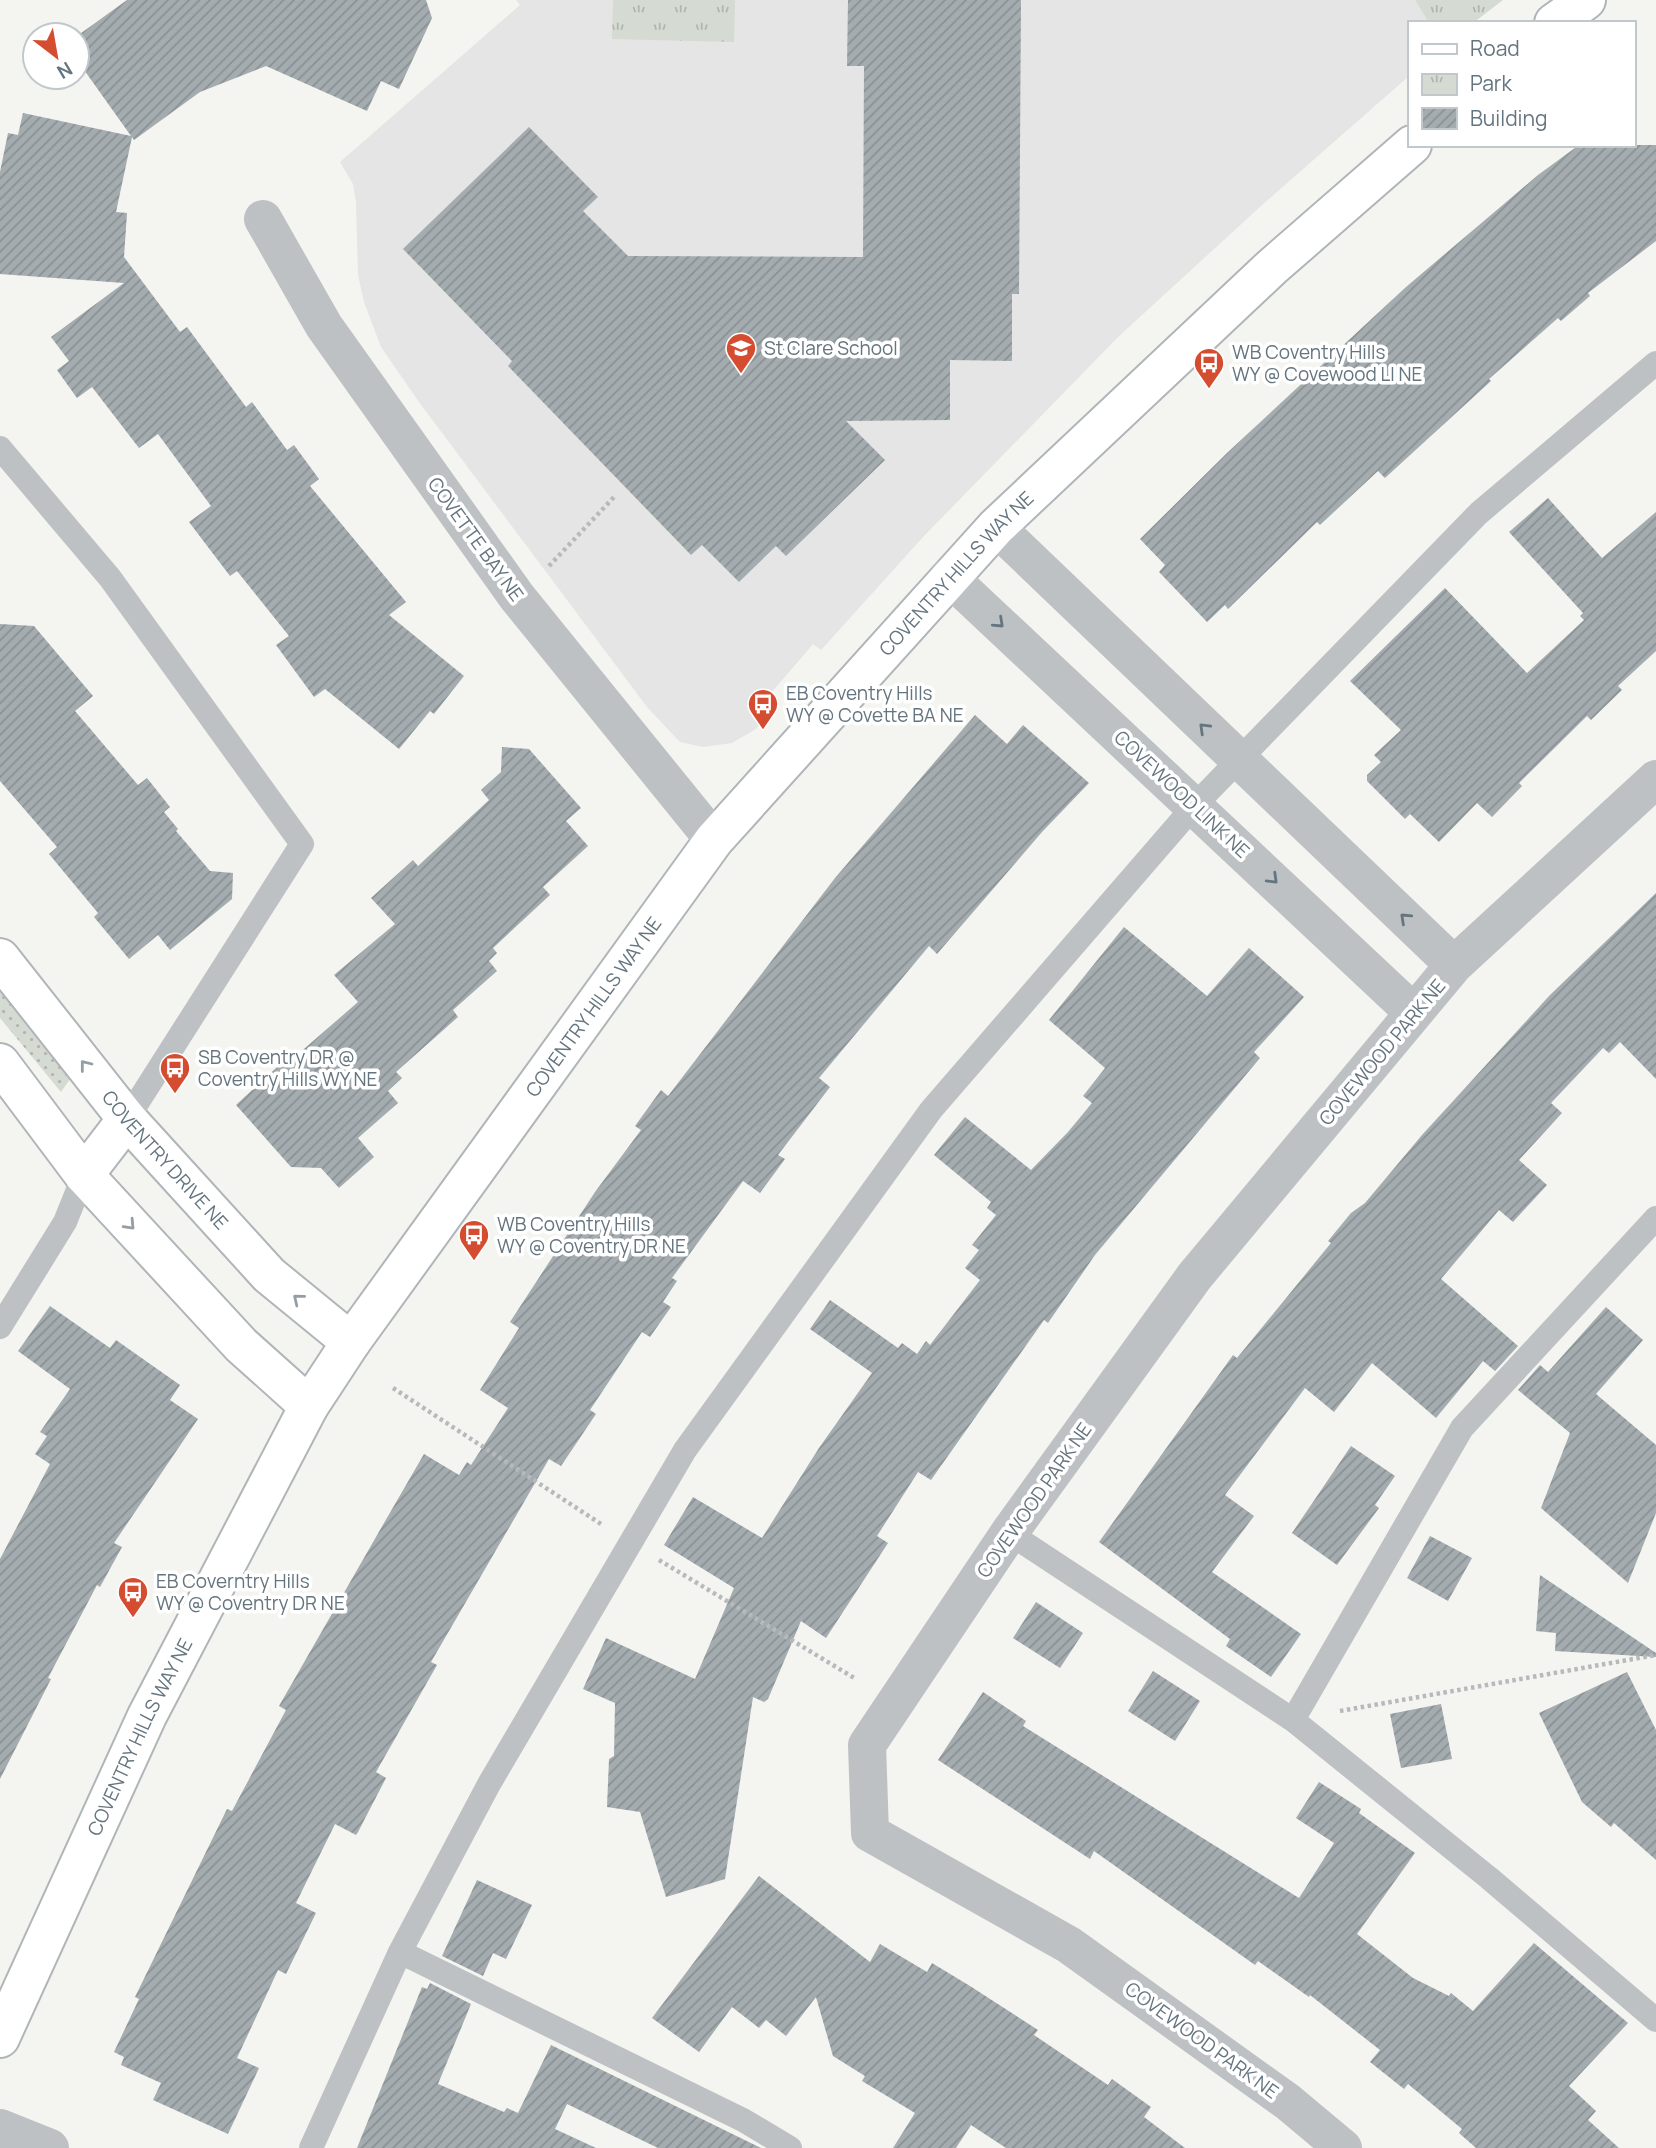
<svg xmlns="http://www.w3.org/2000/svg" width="1656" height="2148" viewBox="0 0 1656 2148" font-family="Manrope,sans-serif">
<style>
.built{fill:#e4e5e4}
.grass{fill:url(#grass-dots)}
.park{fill:url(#park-tufts)}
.building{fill:url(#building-hatch)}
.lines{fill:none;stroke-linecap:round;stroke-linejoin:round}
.secondary-casing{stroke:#b0b5b8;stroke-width:42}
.path{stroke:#b7babc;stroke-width:4.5;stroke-dasharray:3.5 3.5;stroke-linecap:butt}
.lane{stroke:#bdc1c4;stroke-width:24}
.street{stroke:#bdc1c4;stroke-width:38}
.secondary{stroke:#fff;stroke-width:38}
.oneway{stroke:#65757f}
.oneway2{stroke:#939ea5}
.labels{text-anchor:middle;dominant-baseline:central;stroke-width:7;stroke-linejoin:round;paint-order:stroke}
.poi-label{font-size:19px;fill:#65757f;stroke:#fff;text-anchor:start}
.street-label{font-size:19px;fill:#65757f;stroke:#fff}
</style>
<defs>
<pattern id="grass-dots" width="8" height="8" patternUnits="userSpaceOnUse" patternTransform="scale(1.75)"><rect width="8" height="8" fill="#d5dad2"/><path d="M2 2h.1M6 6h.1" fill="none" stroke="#b0b5b0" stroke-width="1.8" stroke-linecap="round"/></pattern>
<pattern id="park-tufts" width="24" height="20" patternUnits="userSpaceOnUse" patternTransform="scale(1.75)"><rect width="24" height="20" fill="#d5dad2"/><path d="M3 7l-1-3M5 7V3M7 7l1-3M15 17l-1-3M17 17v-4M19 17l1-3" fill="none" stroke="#b0b5b0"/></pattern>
<pattern id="building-hatch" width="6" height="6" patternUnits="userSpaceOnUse" patternTransform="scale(1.75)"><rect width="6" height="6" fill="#a4acb0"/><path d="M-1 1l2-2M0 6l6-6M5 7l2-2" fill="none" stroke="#899194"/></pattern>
</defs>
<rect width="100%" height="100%" fill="#f4f4f0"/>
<path class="built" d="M516 0H1415L1429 23H1409V76L1261 206 1118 337 924 536 821 650 813 644 772 692 779 701 756 729 732 743 703 747 680 742 647 707 419 402 381 347 364 302 358 275 356 202 353 184 340 162 520 5Z"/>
<path class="grass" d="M0 988 70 1079 61 1092 0 1018Z"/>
<path class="park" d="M613 0H735L734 42 612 39Z
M1415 0H1503L1473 23H1429Z"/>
<path class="building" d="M127 0H426L432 18 399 89 381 81 367 111 266 66 200 92 134 140 132 137 116 212 127 213 124 257 180 332 187 327 246 407 252 402 287 450 294 445 319 479 310 486 406 602 389 615 464 676 434 714 430 711 399 749 325 689 314 697 276 645 289 636 237 571 230 576 189 522 211 506 158 434 139 448 92 387 77 398 57 370 69 361 51 337 124 283 0 274V172L8 133 18 135 23 113 131 136 77 60V36Z
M848 0H1021L1019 294H1012V361L950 360V420L846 421 885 460 786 556 776 546 739 582 702 545 691 555 508 366 512 361 403 249 529 127 598 197 583 211 628 256 863 257 864 66H847Z
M1579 145H1656V241L1588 293 1590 296 1561 321 1558 318 1489 379 1491 381 1385 478 1378 471 1320 525 1317 522 1228 609 1225 605 1207 622 1159 572 1165 565 1140 539 1228 452 1406 287 1538 175Z
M1548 498 1602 558 1656 512V651L1618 686 1622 690 1591 720 1587 716 1519 783 1522 786 1492 817 1477 803 1439 842 1410 814 1405 819 1367 781V775L1381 762 1374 755 1401 730 1350 681 1445 588 1527 673 1584 620 1580 616 1583 613 1509 532Z
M0 624 34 626 93 696 75 711 138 785 147 778 170 807 164 812 178 829 176 831 210 871 233 873 232 899 170 950 158 935 129 959 94 917 98 913 49 854 57 847 0 781Z
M975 715 1007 744 1023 725 1089 783 1042 832 937 954 929 946 819 1078 830 1087 778 1155 785 1159 760 1193 743 1181 672 1278 677 1281 663 1302 671 1307 650 1337 642 1332 590 1410 596 1414 561 1466 549 1459 431 1662 437 1665 376 1772 386 1778 358 1832 356 1835 335 1824 296 1903 316 1913 286 1974 278 1970 237 2058 259 2068 228 2134 153 2100 161 2083 121 2065 124 2057 114 2052 139 1999 135 1997 227 1809 232 1811 286 1710 279 1706 384 1523 424 1454 459 1475 467 1462 471 1465 508 1408 480 1390 519 1328 510 1322 595 1192 641 1130 635 1126 661 1090 668 1096 835 878Z
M502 747 529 749 581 808 566 821 588 846 543 887 550 895 493 948 497 953 489 961 497 971 453 1010 458 1017 396 1072 402 1078 388 1091 398 1103 358 1138 374 1157 339 1188 321 1168 291 1167 236 1105 286 1059 289 1062 358 1002 334 975 395 924 371 898 413 860 418 866 489 800 481 790 501 772Z
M1656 893V1079L1620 1042 1609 1053 1603 1048 1551 1103 1562 1113 1519 1160 1547 1185 1513 1222 1499 1210 1441 1279 1518 1346 1495 1371 1483 1361 1436 1418 1372 1363 1334 1412 1305 1388 1225 1495 1254 1516 1212 1572 1301 1634 1271 1677 1226 1646 1230 1639 1099 1542 1233 1355 1237 1358 1331 1243 1328 1241 1351 1213 1365 1203 1422 1135 1550 995Z
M1124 927 1207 996 1249 948 1304 997 1254 1052 1260 1058 1095 1255 1048 1323 1044 1320 931 1480 918 1472 877 1536 888 1543 826 1638 801 1621 768 1699 764 1702 753 1697 725 1879 666 1897 640 1812 607 1807 609 1759 614 1756 615 1703 583 1689 606 1638 695 1679 734 1588 664 1545 693 1497 762 1538 819 1448 872 1373 810 1329 830 1300 898 1348 902 1343 917 1354 926 1341 930 1345 980 1280 965 1268 979 1250 972 1245 996 1215 987 1208 991 1202 934 1155 965 1117 1031 1170 1068 1132 1092 1103 1083 1096 1105 1068 1049 1020Z
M50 1306 110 1348 116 1340 180 1385 170 1400 198 1419 114 1543 122 1547 100 1587 97 1585 48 1678 51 1679 0 1779V1559L50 1464 35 1454 47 1436 40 1432 70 1389 18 1351Z
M1606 1307 1643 1340 1596 1394 1656 1445V1513L1628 1583 1541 1508 1570 1433 1518 1390 1540 1365 1548 1372Z
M1351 1446 1395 1476 1375 1505 1379 1508 1337 1565 1292 1533Z
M1430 1536 1472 1558 1448 1601 1407 1578Z
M1540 1575 1656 1653V1657L1555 1651 1556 1633 1536 1631Z
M1036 1602 1083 1633 1060 1668 1013 1638Z
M1153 1671 1200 1701 1175 1741 1128 1711Z
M1627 1672 1656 1730V1860L1614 1823 1611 1827 1582 1802 1539 1713Z
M983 1692 1026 1721 1023 1726 1299 1898 1334 1843 1296 1818 1319 1782 1361 1809 1359 1813 1415 1853 1357 1934 1413 1978 1449 1996 1451 1993 1473 2011 1534 1943 1628 2023 1569 2086 1596 2111 1588 2120 1619 2148H1476L1459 2133 1462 2129 1408 2084 1404 2089 1370 2062 1380 2050 1310 1995 1309 1997 1258 1961 1255 1965 1094 1851 1090 1859 938 1760Z
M1441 1704 1452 1759 1401 1768 1390 1714Z
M759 1876 870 1962 880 1944 927 1972 932 1963 970 1986 1038 2030 1034 2035 1108 2085 1112 2079 1151 2107 1144 2117 1185 2148H1006L971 2125 956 2148H893L915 2113 862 2081 865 2076 833 2056 816 1997 786 2036 766 2020 759 2028 732 2007 699 2052 652 2018Z
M477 1880 532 1905 506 1959 493 1953 483 1976 442 1956Z
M430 1983 471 2004 438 2084 504 2112 507 2108 518 2113 551 2045 761 2148H658L567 2104 555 2129 596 2148H357L422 1987 427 1989Z"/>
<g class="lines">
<g class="secondary-casing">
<g id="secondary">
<path d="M1554 23 1586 0"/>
<path id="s1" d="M0 958 127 1119 269 1275 351 1342"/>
<path d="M0 1063 84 1175 241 1345 309 1406"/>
<path d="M84 1175 127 1119"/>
<path id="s2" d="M0 2038 147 1716 309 1406 351 1342 714 840 996 527 1272 267 1412 145"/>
</g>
</g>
<path class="path" d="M549 566 615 496
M393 1388 601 1524
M659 1560 856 1679
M1340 1711 1656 1655"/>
<path class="lane" d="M0 448 110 578 302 844 127 1119
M0 1327 65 1222 84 1175
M1009 1533 1293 1720 1489 1878 1656 2020
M1293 1720 1462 1428 1656 1218
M400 1952 743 2120 790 2148
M311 2148 400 1952 489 1784 685 1450 931 1110 1195 805 1479 513 1656 363"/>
<path class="street" d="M263 219 324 326 517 597 714 840
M996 527 1454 965
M949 577 1414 1013
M0 2128 50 2148
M1343 2148 1288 2102 1069 1945 870 1833 867 1745 1009 1533 1194 1277 1454 965 1656 779"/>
<use href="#secondary" class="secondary"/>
</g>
<defs><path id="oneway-chevron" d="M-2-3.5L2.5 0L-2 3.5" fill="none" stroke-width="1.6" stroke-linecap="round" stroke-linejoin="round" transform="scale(1.75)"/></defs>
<g class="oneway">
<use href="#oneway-chevron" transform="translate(999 623) rotate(43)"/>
<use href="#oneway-chevron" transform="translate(1204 728) rotate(-136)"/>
<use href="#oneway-chevron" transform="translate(1273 879) rotate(44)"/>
<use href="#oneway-chevron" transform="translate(1405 918) rotate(-137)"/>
</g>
<g class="oneway2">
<use href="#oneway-chevron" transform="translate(85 1065) rotate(-128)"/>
<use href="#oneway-chevron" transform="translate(130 1225) rotate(47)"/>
<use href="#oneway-chevron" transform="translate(298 1299) rotate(-141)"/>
</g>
<defs>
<g id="school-pin" transform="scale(1.575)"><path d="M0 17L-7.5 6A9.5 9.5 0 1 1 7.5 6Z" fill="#d44d30" stroke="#fff"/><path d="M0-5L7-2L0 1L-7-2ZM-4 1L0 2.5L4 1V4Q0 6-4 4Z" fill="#fff"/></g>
<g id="bus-pin" transform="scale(1.575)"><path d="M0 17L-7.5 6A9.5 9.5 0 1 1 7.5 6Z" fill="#d44d30" stroke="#fff"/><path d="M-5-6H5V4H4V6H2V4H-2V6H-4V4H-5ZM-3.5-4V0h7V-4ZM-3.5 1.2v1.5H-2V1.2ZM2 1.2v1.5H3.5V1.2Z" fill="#fff"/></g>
</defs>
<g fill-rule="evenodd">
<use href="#school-pin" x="741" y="348"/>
<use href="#bus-pin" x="1209" y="363"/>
<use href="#bus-pin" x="763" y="704"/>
<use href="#bus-pin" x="175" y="1068"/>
<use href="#bus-pin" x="474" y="1235"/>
<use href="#bus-pin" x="133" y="1592"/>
</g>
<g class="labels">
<g class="poi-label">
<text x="764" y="348">St Clare School</text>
<text x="1232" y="352">WB Coventry Hills<tspan x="1232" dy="22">WY @ Covewood LI NE</tspan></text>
<text x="786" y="693">EB Coventry Hills<tspan x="786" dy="22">WY @ Covette BA NE</tspan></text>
<text x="198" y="1057">SB Coventry DR @<tspan x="198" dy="22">Coventry Hills WY NE</tspan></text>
<text x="497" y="1224">WB Coventry Hills<tspan x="497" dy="22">WY @ Coventry DR NE</tspan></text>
<text x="156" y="1581">EB Coverntry Hills<tspan x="156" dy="22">WY @ Coventry DR NE</tspan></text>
</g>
<g class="street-label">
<text transform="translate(476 539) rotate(54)">COVETTE BAY NE</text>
<text stroke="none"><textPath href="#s2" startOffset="1760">COVENTRY HILLS WAY NE</textPath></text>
<text transform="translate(1182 794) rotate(43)">COVEWOOD LINK NE</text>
<text stroke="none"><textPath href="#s2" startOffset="1194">COVENTRY HILLS WAY NE</textPath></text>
<text transform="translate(1382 1052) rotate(-50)">COVEWOOD PARK NE</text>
<text stroke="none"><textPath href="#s1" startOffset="261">COVENTRY DRIVE NE</textPath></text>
<text transform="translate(1034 1500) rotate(-55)">COVEWOOD PARK NE</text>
<text stroke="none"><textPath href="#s2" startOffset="332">COVENTRY HILLS WAY NE</textPath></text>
<text transform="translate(1202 2040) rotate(36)">COVEWOOD PARK NE</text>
</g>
</g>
<rect x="1408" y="21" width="228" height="126" fill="#ffffff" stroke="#c1c8cc" stroke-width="2"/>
<rect x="1422" y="44" width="35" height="10" fill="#ffffff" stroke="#c1c8cc" stroke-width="2"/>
<text x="1470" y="56" font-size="21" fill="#65757f">Road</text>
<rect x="1422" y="74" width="35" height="21" fill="url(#park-tufts)" stroke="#c1c8cc" stroke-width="2"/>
<text x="1470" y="91" font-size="21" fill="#65757f">Park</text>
<rect x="1422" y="108" width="35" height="21" fill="url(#building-hatch)" stroke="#c1c8cc" stroke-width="2"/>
<text x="1470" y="126" font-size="21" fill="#65757f">Building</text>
<g transform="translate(56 56) rotate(149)"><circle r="33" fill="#ffffff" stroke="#c1c8cc" stroke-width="2"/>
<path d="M0-5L12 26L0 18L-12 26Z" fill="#d44d30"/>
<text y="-10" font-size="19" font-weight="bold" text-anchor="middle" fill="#65757f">N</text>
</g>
</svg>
